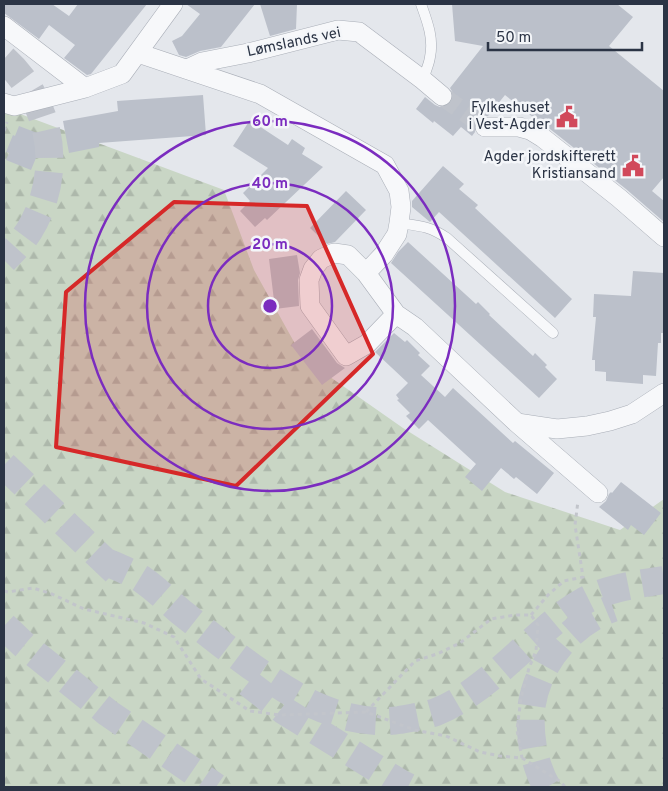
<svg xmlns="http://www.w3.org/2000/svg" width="668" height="791" viewBox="0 0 668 791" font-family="Overpass,sans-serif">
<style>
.forest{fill:url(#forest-firs)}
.building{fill:#bbc0ca}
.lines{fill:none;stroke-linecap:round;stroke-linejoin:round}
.minor-tunnel{stroke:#bfc3cb;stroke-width:19;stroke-dasharray:19 9;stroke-linecap:butt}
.trunk-tunnel{stroke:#bfc3cb;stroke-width:28;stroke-dasharray:28 14;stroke-linecap:butt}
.service-casing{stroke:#a9aeb7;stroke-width:11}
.minor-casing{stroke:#a9aeb7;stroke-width:20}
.path{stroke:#c2c5cb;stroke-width:3;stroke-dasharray:4 4;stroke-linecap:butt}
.service{stroke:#f7f8fa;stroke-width:10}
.minor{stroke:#f7f8fa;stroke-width:19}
.marked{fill:#d62828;fill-opacity:0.2;stroke:#d62828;stroke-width:4;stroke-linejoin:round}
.ring{fill:none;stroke:#7b2cbf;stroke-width:2.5}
.labels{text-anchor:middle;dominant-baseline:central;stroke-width:5;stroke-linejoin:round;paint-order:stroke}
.street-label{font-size:15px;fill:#2b3445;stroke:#f4f6f9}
.poi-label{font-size:15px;fill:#2b3445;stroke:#f4f6f9;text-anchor:end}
.centre{fill:#7b2cbf;stroke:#f4f6f9;stroke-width:2.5}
.ring-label{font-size:15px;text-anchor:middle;font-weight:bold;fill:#7b2cbf;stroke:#f4f6f9;stroke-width:5;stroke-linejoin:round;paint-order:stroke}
</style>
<defs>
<pattern id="forest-firs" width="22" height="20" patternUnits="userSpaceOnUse" patternTransform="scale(1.25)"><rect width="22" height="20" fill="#c9d6c5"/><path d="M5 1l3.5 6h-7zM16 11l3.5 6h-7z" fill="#adb8ab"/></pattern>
</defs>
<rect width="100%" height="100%" fill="#e4e7ec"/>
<path class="forest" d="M4 109 15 112 224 190 254 270 303 358 403 428 505 492 620 530 664 499V787H4Z"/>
<path class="building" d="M4 4H52L69 16 78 4H147L91 74 87 75 64 58 75 45 49 25 39 39 4 13Z
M186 4H255L221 47 200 51 186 57 179 55 172 41 182 36 200 14Z
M260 4H297L296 29 270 36Z
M452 4H617L633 17 609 46 664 91V177L652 191 664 201V222L626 189 550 129 539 122 505 95 488 116 480 117 476 121 474 127 475 132 472 136 461 127 453 136 434 121 433 123 416 109 425 97 435 105 440 107H445L450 104 453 97V93L450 88 483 46 455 41Z
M203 95 206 135 99 143V147L69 153 63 121 118 111 117 101Z
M250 120 288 145 292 139 305 148 302 154 323 167 267 220 265 218 255 227 240 211 250 201 243 193 268 168 233 146Z
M19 126 45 136 31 170 6 160 9 153 6 152 13 135 15 136Z
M443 166 464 184 459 189 478 205 475 208 572 299 555 318 439 212 430 222 412 207V201Z
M346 191 366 210 335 242 327 244 310 228Z
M408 242 476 304 478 302 490 314 489 315 533 356 535 353 547 365 545 367 557 379 539 398 391 263 398 252Z
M297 255 300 273 298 280 299 306 275 309 269 259Z
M633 271 664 273V333H661V343H658L656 376 643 375V384L606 381V372L595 371V360H592L596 317H593L594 294 631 296Z
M312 329 337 363 345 368 322 385 291 345Z
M394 333 405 342 407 340 420 353 418 355 430 366 421 375 445 397 453 388 513 443 515 441 554 473 537 494 516 477 514 479 501 468 482 491 465 477 476 464 428 420 419 429 406 416 410 413 397 400 399 399 396 395 408 383 375 352Z
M621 482 661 513 644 535 631 525 628 530 599 507 606 501 609 494 611 492 612 493Z"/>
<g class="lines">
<path class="minor-tunnel" d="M442 96 485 127"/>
<path class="trunk-tunnel" d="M4 59C53 103 64 174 29 231 22 242 13 251 4 260
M4 465 116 572
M102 560C115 566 131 572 143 580 156 589 168 601 181 612 223 645 266 681 314 705 340 717 371 724 399 720 411 718 424 716 436 712 474 697 508 662 539 635 553 623 567 610 584 601 607 588 638 584 664 580
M4 626 24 645 108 713 216 787
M248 683 283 710 400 783 408 787
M547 787C540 775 536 762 533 748 531 736 530 723 531 710 536 665 570 623 613 608"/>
<g class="service-casing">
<path id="service" d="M421 4C427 21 434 38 430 57 429 65 425 72 423 80
M399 223C420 226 429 226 447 238L553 333"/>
</g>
<g class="minor-casing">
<path id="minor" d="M4 26 85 88
M138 53 260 94 385 165 399 191 401 207 399 223 397 234 384 254 366 273 396 314 415 327 517 423 557 429 587 426 610 421 632 414 664 393
M187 69 202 62 248 53 338 30 359 32 423 80 442 96
M4 103 14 106 85 88 122 74 173 4
M485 127H519L530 130 543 138 619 198 664 237
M366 273 348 255 334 253 321 259 313 269 309 280 310 306 346 356 367 344 396 314
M517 423 598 493"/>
</g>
<path class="path" d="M4 131 7 122
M4 591 8 592 33 588 52 594 84 609 144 623 174 637 201 679 250 711 280 715 366 712 415 730 446 736 480 752 500 756 522 758 561 782 565 787
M531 615 548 595 564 581 583 577 575 525 578 501
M366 712 415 661 437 654 460 643 491 619 515 615H531L538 625 536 651 529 668 521 698 517 730 522 758"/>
<use href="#service" class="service"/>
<use href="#minor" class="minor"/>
</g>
<path class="marked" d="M174 202 307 206 373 354 236 486 56 447 66 292Z"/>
<g class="ring">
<circle cx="270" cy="306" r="62"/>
<circle cx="270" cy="306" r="123"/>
<circle cx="270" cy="306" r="185"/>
</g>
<defs>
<g id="civic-bare" transform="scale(1.725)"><path d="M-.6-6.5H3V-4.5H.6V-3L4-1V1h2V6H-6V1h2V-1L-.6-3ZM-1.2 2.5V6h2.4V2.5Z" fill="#d1495b" stroke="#f4f6f9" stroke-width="2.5" paint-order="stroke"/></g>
</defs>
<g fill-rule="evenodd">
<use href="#civic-bare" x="567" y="117"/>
<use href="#civic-bare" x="633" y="166"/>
</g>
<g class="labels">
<g class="street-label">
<text transform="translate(294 43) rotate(-12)">Lømslands vei</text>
</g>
<g class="poi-label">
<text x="550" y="108">Fylkeshuset<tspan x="550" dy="17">i Vest-Agder</tspan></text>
<text x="616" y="157">Agder jordskifterett<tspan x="616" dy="17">Kristiansand</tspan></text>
</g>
</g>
<circle cx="270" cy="306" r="8" class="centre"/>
<g class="ring-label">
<text x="270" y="126">60 m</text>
<text x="270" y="188">40 m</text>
<text x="270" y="249">20 m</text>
</g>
<rect width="668" height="791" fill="none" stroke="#2b3445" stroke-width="10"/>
<path d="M488 42v8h154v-8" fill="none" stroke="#2b3445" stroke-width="2.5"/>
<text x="496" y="42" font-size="15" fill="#2b3445" stroke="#f4f6f9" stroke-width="4" paint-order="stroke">50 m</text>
</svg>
